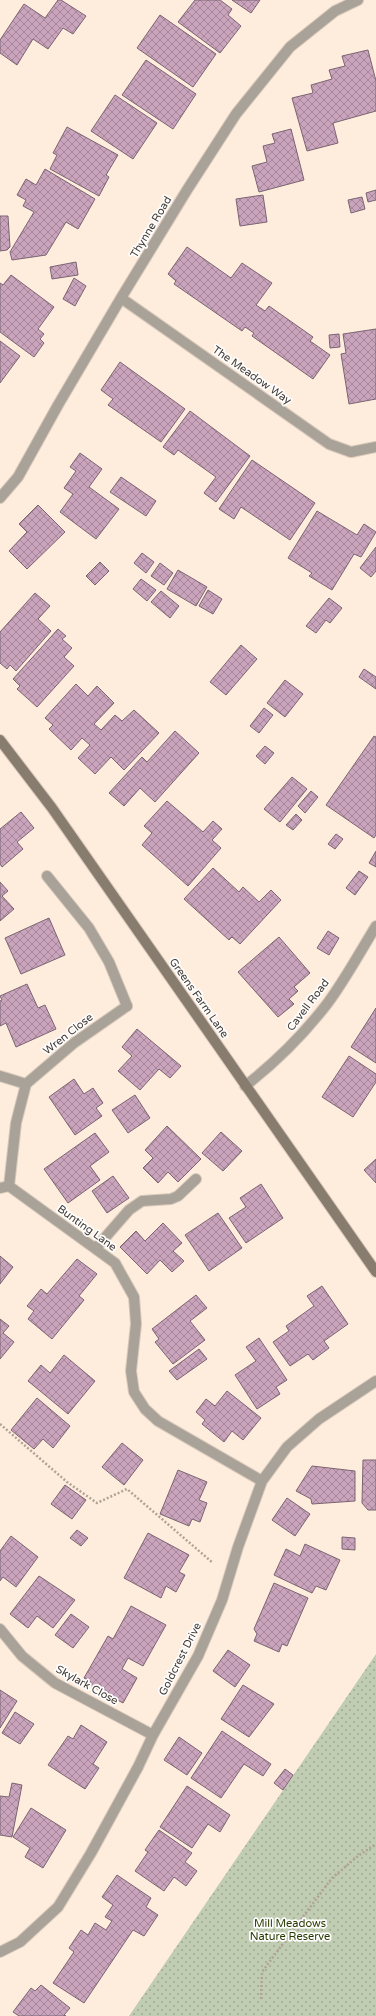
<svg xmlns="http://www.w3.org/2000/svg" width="376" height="2016" viewBox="0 0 376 2016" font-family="'Varela Round',sans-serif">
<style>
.park{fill:url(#park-dots)}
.building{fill:url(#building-cross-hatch);stroke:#7a6472}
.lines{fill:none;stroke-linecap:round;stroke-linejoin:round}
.lane-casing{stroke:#d8c9bb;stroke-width:12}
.street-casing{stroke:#d8c9bb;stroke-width:12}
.secondary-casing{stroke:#d8c9bb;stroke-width:12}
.path{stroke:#b0a296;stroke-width:2.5;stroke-dasharray:2 2;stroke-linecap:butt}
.lane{stroke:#a9a298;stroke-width:10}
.street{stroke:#a9a298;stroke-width:10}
.secondary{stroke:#877c6e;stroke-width:10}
.labels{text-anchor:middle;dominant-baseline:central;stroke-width:3.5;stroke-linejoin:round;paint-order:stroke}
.street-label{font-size:11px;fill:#423932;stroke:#fdfdfd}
.park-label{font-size:11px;fill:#293c00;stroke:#fdfdfd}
</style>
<defs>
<pattern id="park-dots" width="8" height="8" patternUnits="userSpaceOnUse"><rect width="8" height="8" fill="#c1cdb2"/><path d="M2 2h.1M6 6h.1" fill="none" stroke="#9ea791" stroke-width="1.8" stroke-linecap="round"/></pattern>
<pattern id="building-cross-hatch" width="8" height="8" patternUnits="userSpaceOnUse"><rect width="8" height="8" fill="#caa4bd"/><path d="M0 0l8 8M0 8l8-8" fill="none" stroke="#a6879a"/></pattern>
</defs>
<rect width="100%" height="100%" fill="#feeddd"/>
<path class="park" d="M376 1654V2016H129Z"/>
<path class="building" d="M58 0H61L86 16 73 34 63 28 48 49 33 39 17 65 0 53V40L24 4 45 18Z
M195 0H220L232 9 228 15 241 26 220 53 178 22Z
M232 0H260L251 13Z
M160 15 216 54 193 87 137 48Z
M368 50 376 81V111L333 123 338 143 307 151 292 98 313 93 311 85 332 79 329 70 345 66 342 56Z
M146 60 196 94 173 129 122 95Z
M115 95 157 123 133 159 91 131Z
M67 127 118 155 106 175 109 177 99 196 50 169 57 155 53 153Z
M291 129 304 180 259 192 252 166 267 162 263 146 275 143 272 134Z
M45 169 95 199 78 229 66 222 46 255 12 260 10 252 34 212 23 206 26 200 17 195 26 179 36 185Z
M376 190V200L368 202 366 193Z
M263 195 267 222 240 226 236 199Z
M362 197 365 209 351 213 348 200Z
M0 216H8L10 247 7 250 0 251Z
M187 247 231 278 242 263 272 283 256 305 265 311 269 306 313 337 310 341 330 355 313 379 252 336 254 333 245 327 242 331 174 284 176 281 168 274Z
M76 262 78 275 52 279 50 267Z
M11 275 54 307 38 329 44 334 40 339 44 343 34 357 0 332V283L3 285Z
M74 278 86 286 75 306 63 299Z
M376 329V399L349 404 341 354 346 353 343 334Z
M339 334 340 347 330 348 329 335Z
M0 341 20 356 0 383Z
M120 362 185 409 161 442 108 405 113 399 101 390Z
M190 411 250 456 216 502 204 493 216 477 178 450 174 455 163 447Z
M80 453 102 469 89 487 119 509 96 539 60 512 73 494 64 488 76 471 70 467Z
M252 460 315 503 290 540 241 507 234 519 219 509Z
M121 477 156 501 146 516 110 492Z
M38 505 65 532 27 569 9 551 27 532 19 524Z
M317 511 357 535 364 524 376 532 361 557 354 554 332 590 309 576 312 573 288 558Z
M376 547V571L371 577 360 568Z
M142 553 154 562 146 573 134 563Z
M100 562 109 571 95 585 86 576Z
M160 563 173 573 164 585 151 576Z
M178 570 207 587 196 606 167 589Z
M141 579 156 590 147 601 133 589Z
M208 590 222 599 213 614 199 606Z
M161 591 179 606 170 618 151 602Z
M35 593 50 606 38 619 51 631 16 671 10 665 7 669 0 663V632Z
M329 598 342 608 330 623 326 620 316 633 306 626Z
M58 629 66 636 62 639 72 648 64 657 74 666 37 707 17 689 20 686 13 679Z
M241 645 257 659 226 695 210 682Z
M364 669 376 677V689L359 677Z
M285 680 303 694 285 717 267 703Z
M76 684 88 696 97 686 114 703 94 724 101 730 115 715 122 721 134 710 159 733 124 770 111 757 95 774 78 758 90 745 82 738 71 750 49 729 53 725 45 718Z
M264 708 273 715 259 733 250 726Z
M175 731 199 753 155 802 140 788 124 806 109 793 142 757 147 762Z
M374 736 376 737V835L374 838 326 805Z
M265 746 274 753 265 764 256 756Z
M292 777 307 789 280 822 264 809Z
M311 791 318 797 305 813 298 806Z
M167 801 203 832 213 821 222 829 212 840 221 848 188 886 142 845 152 833 144 826Z
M21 812 34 828 17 842 23 849 2 867 0 864V829Z
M296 814 302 820 293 830 286 825Z
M336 834 343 839 335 849 328 844Z
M376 851V867L369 863Z
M213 868 239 892 243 887 259 902 271 890 281 900 240 944 232 937 229 940 184 899Z
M359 871 368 877 355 895 346 888Z
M0 882 8 891 2 896 14 909 0 921Z
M49 918 65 955 21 974 5 938Z
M328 931 339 938 329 955 317 948Z
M279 937 310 973 294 987 298 991 289 999 294 1004 278 1017 238 972Z
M27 984 38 1008 45 1005 56 1029 16 1047 6 1023 0 1026V1001L2 1000 0 996Z
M376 1008V1063L351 1047Z
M137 1029 181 1066 170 1078 159 1069 140 1090 118 1071 132 1056 122 1047Z
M349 1056 376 1074V1082L353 1117 322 1097Z
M74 1079 84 1094 93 1088 103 1103 96 1108 102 1116 75 1135 49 1097Z
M135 1095 150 1118 128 1133 112 1110Z
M167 1126 201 1159 178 1182 168 1172 158 1183 143 1168 153 1158 145 1150Z
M221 1132 242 1151 223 1171 202 1153Z
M95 1133 109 1152 90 1166 100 1180 68 1203 44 1169Z
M376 1159V1183L364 1170Z
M113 1176 129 1198 107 1213 92 1191Z
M261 1184 283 1218 246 1243 229 1218 246 1207 240 1198Z
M218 1213 242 1248 209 1271 185 1235Z
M163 1223 182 1243 173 1251 184 1261 172 1272 160 1260 147 1274 120 1247 136 1231 145 1241Z
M0 1256 13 1267 0 1284Z
M77 1259 97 1274 79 1296 84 1300 52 1339 28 1319 34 1311 27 1306 41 1289 47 1294Z
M322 1286 348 1324 324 1341 329 1348 313 1360 308 1354 290 1366 273 1342 289 1331 286 1326 314 1306 307 1296Z
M196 1295 207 1308 190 1321 205 1340 173 1364 155 1342 159 1339 152 1329Z
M0 1319 9 1326 3 1333 14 1342 0 1359Z
M259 1338 287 1380 276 1387 280 1394 257 1409 235 1375 256 1361 246 1347Z
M199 1349 207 1359 177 1380 169 1371Z
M64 1355 95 1381 68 1414 28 1381 41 1365 50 1373Z
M227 1391 261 1418 243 1440 232 1431 224 1442 202 1424 205 1420 196 1412 206 1399 215 1406Z
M37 1398 70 1426 53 1448 43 1439 34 1449 11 1430Z
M122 1443 143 1460 124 1485 102 1467Z
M363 1460H376V1510H368L362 1503Z
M312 1466 355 1471V1501L312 1504 311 1499 296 1491Z
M178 1470 207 1482 199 1500 207 1503 200 1522 192 1519 189 1526 160 1514Z
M65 1485 86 1500 72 1519 51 1504Z
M287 1498 310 1514 295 1536 272 1520Z
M77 1530 88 1538 81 1546 70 1538Z
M148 1533 189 1555 179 1572 185 1575 176 1592 166 1586 161 1598 124 1578Z
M11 1536 38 1557 16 1587 3 1577 0 1581V1551Z
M342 1537 355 1538V1550L342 1549Z
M305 1544 340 1560 326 1590 316 1586 312 1593 274 1575 286 1549 300 1556Z
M39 1576 75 1600 53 1628 37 1616 28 1628 10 1614Z
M274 1583 308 1598 287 1646 282 1644 279 1652 254 1641 257 1634 254 1629Z
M131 1606 166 1625 143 1666 128 1658 122 1669 137 1678 123 1703 90 1685 91 1682 84 1678 108 1636 113 1639Z
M71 1614 89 1627 73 1648 55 1635Z
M228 1650 250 1665 235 1687 213 1671Z
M243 1685 274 1704 249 1737 221 1719Z
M0 1690 17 1701 0 1728Z
M15 1712 34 1724 20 1744 2 1733Z
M81 1725 107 1742 93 1764 99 1768 85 1789 48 1765 68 1736 73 1739Z
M222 1731 271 1764 263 1776 244 1764 221 1798 191 1778Z
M179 1737 202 1753 187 1775 164 1760Z
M285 1769 293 1775 283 1790 274 1783Z
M12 1783 22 1785 12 1837 0 1835V1796L9 1797Z
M187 1786 230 1815 220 1832 208 1824 192 1848 160 1827Z
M31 1808 66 1830 43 1868 25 1857 30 1848 13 1837Z
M159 1830 192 1853 185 1862 197 1871 186 1886 174 1877 164 1891 135 1871 148 1852 145 1850Z
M117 1875 151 1898 146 1907 158 1915 144 1936 133 1930 84 2003 53 1983 74 1952 69 1948 81 1930 88 1935 95 1923 106 1930 112 1921 105 1917 113 1905 102 1897Z
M41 1985 70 2008 64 2015 66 2016H19L13 2012 31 1988 35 1991Z"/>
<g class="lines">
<g class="lane-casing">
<path id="lane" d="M47 876 89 928 109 962 127 1006
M96 1248 129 1210 142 1201 171 1199 178 1196 196 1179"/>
</g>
<g class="street-casing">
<path id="street" d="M121 298 329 444 351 452 376 447
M0 498 18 477 58 405 121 298 187 190 236 114 290 47 335 11 358 0
M0 1076 26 1084
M245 1086C276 1062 303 1035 327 1004 345 980 360 952 376 926
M9 1186 16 1123 26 1084 74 1043 127 1006
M0 1188 9 1186 115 1263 134 1297 136 1324 131 1371 134 1392 145 1409 158 1421 262 1481
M0 1629 22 1656 55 1683 153 1735
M0 1952 20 1942 58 1907 91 1853 138 1767 153 1735 198 1656 222 1600 238 1547 262 1481 287 1447 319 1419 376 1381"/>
</g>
<g class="secondary-casing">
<path id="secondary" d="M0 740 52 808 376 1272"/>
</g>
<path class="path" d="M0 1424 67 1482 97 1503 127 1489 213 1563
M261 1999 262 1972 296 1926 332 1878 358 1856 376 1844"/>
<use href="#lane" class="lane"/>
<use href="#street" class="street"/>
<use href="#secondary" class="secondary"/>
</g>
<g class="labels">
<g class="street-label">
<text transform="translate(151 227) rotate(-59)">Thynne Road</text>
<text transform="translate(252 375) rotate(35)">The Meadow Way</text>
<text transform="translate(199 998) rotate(55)">Greens Farm Lane</text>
<text transform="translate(308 1005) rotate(-53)">Cavell Road</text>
<text transform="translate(68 1034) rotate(-38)">Wren Close</text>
<text transform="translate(87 1228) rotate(36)">Bunting Lane</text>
<text transform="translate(180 1659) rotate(-63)">Goldcrest Drive</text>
<text transform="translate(87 1685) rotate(29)">Skylark Close</text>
</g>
<g class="park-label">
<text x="290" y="1923">Mill Meadows<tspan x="290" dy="13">Nature Reserve</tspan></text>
</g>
</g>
</svg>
